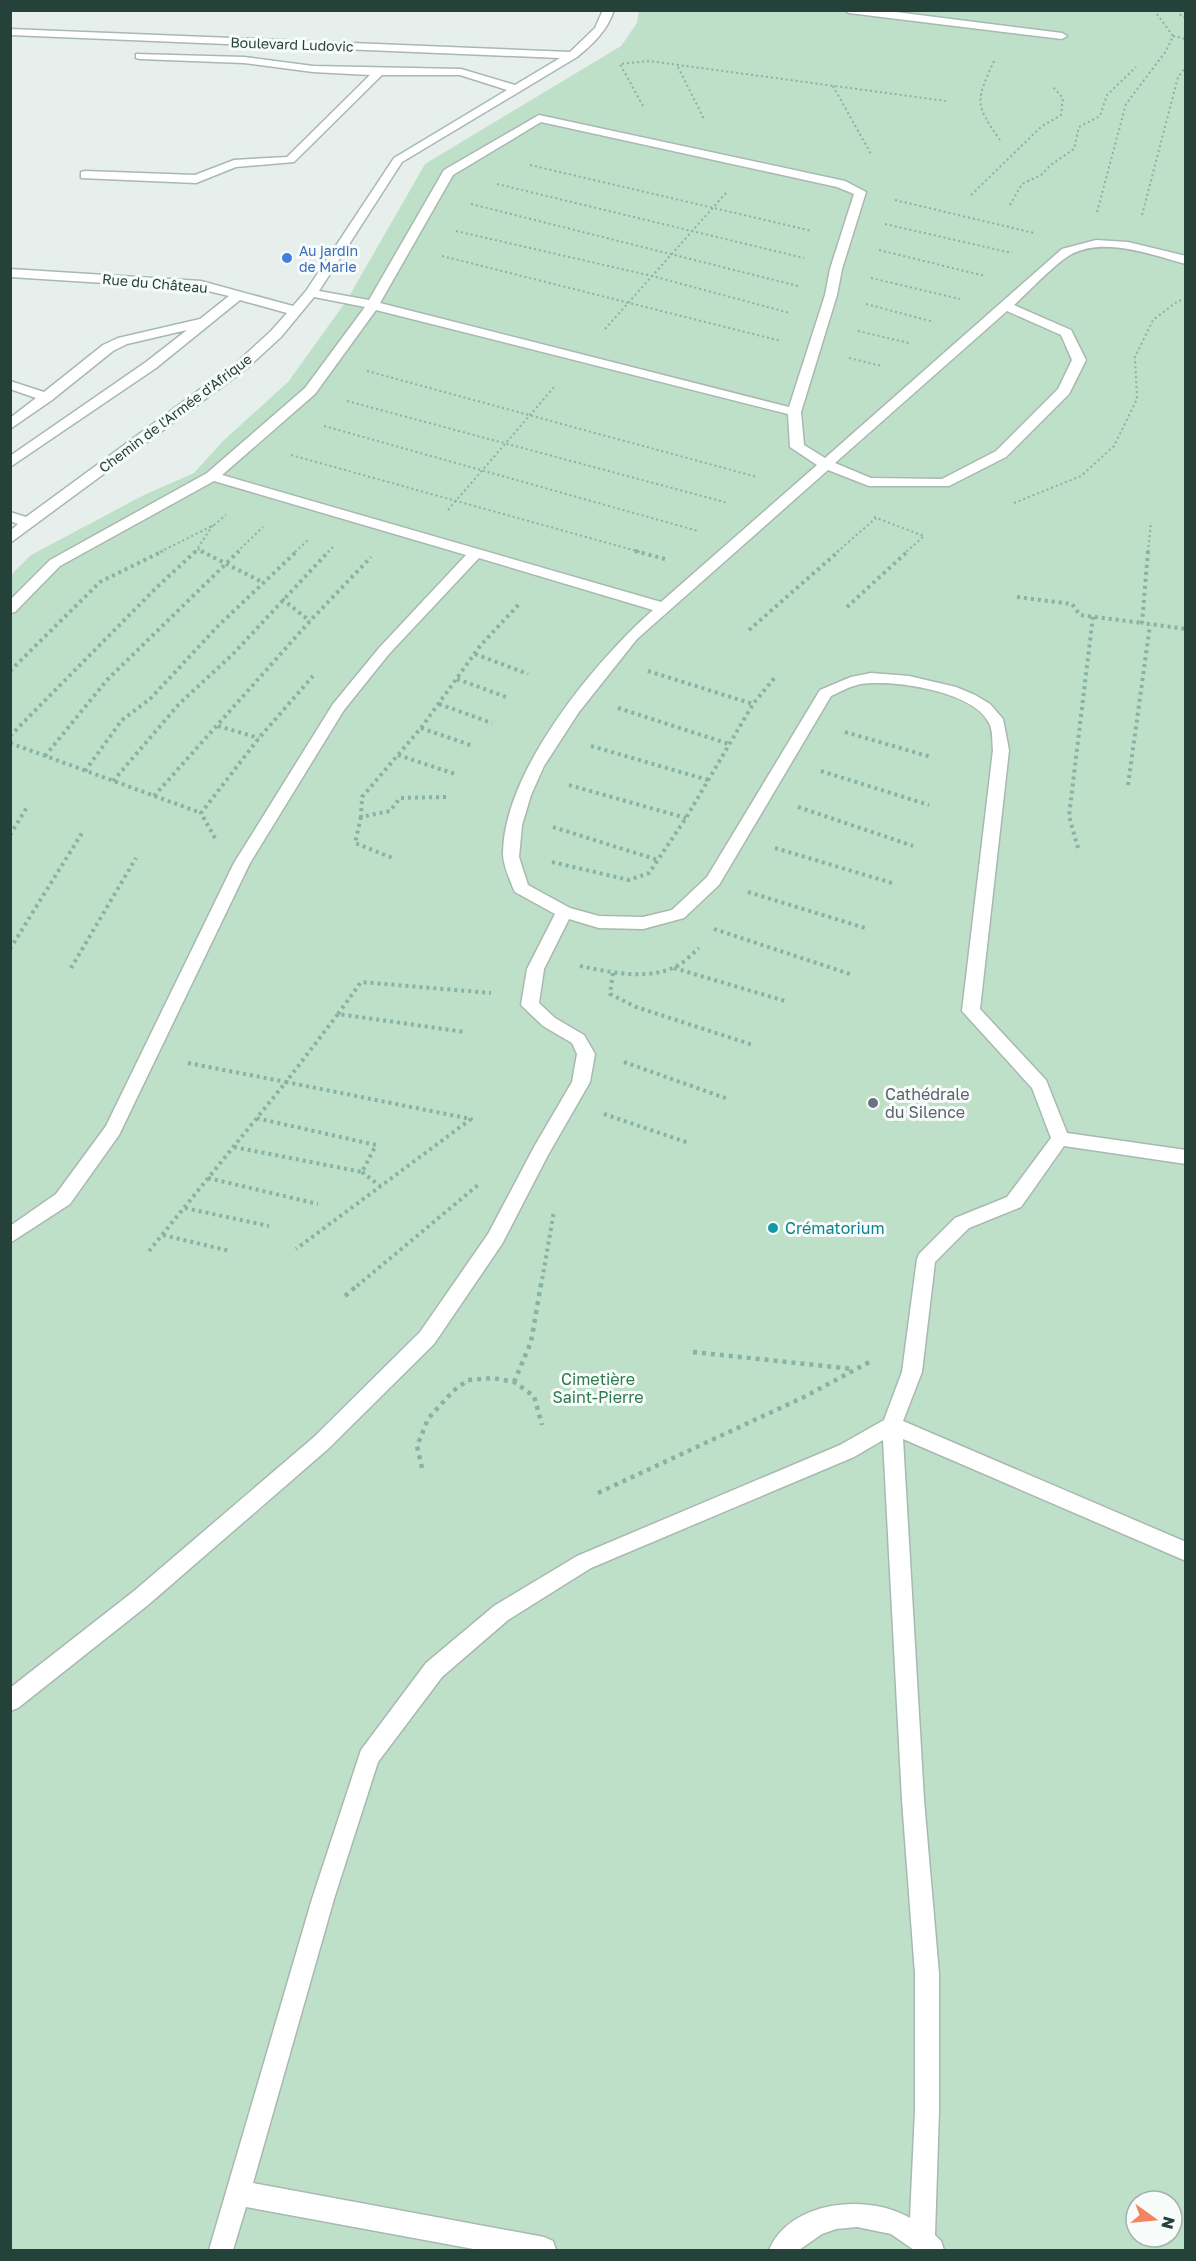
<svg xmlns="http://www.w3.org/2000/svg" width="1196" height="2261" viewBox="0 0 1196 2261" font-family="'Golos Text',sans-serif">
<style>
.green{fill:#bfe0c8;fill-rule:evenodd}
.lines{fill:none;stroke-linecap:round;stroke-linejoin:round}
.minor-casing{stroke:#a8b8b2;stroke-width:3}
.path-far2{stroke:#86b3a5;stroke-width:2;stroke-dasharray:2 3;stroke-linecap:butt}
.path-far1{stroke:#86b3a5;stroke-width:4;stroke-dasharray:3 4;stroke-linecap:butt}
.path{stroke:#86b3a5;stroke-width:4.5;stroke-dasharray:4 5;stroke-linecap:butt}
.minor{fill:#fff;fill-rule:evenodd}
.shop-dot{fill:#3f7fe0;stroke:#f7fbf9;stroke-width:2}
.worship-dot{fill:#6b7280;stroke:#f7fbf9;stroke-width:2}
.culture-dot{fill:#0f9aa8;stroke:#f7fbf9;stroke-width:2}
.labels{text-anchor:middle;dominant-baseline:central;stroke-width:6;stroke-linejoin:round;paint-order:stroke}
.far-street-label{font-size:14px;fill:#24423a;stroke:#f7fbf9}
.far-shop-label{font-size:14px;fill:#366cbe;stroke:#f7fbf9;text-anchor:start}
.worship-label{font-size:16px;fill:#5b616d;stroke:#f7fbf9;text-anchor:start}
.culture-label{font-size:16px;fill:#0d838f;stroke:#f7fbf9;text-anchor:start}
.park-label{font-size:16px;fill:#2d7a4b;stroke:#f7fbf9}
</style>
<rect width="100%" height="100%" fill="#e6efeb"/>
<path class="green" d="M639 11H1185V2250H11V575L31 555 144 495 194 473 222 442 288 382 347 300 425 164 621 46 637 23ZM1136 2201H1172V2237H1136Z"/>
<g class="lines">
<g class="minor-casing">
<path id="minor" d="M603 10H614C607 31 593 44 577 57L402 162 319 291 369 300 444 170 539 115 845 181 866 192 842 269 837 295 801 412 804 445 825 458 1062 249 1096 240 1128 242 1186 256V264C1152 255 1104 236 1070 255 1056 263 1028 292 1014 305L1071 330 1086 360 1069 394 1006 457 949 486H869L828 470 637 639 579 712 544 766 531 795 522 825 519 857 528 885 570 908 599 916 643 917 672 910 707 877 820 690 851 677 871 673 909 676 956 687 975 695 990 704 1003 719 1009 750 980 1009 1046 1080 1067 1133 1186 1150V1164L1064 1146 1021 1207 969 1228 935 1262 922 1372 903 1421 1186 1542V1561L903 1439 924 1800 939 1974V2110L935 2235 941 2241 944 2250H914L891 2234 857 2227 836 2229 822 2234 799 2250H769C790 2200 868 2193 910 2218L915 2110V1974L902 1800 883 1440 854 1457 591 1568 508 1620 442 1677 378 1762 334 1899 253 2183 544 2237 553 2241 556 2250H479L246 2207 233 2250H209L312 1899 361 1750 426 1663 494 1606 577 1556 840 1445 884 1420 902 1372 917 1259 919 1254 955 1218 1007 1197 1051 1138 1032 1088 962 1011 993 750C992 741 993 730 989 723 974 691 892 679 861 684 850 686 840 692 831 696L719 885 684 918 643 929 599 928 569 919 544 969 539 1003 555 1018 584 1035 595 1054 590 1082 548 1155 502 1244 434 1344 328 1449 148 1605 18 1708 10 1711V1688L134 1591 314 1437 420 1332 488 1234 534 1147 572 1082 577 1054 572 1043 543 1026 521 1005 527 969 555 914 515 892 513 888C509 877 503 865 503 853 504 771 594 662 653 610L479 558 389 654 344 710 250 863 119 1135 70 1204 10 1243V1226L56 1194 106 1126 234 863 333 704 379 648 466 555 214 481 60 566 15 612 10 613V600L50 560 207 473 305 388 365 307 314 297 281 337 246 369 10 543V531L18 524 10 521V512L26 517 236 363 271 331 287 313 240 300 156 368 10 467V456L146 362 187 330 127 344 113 351 52 400 10 429V418L36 398 10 389V381L44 392 103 345 118 338 200 319 229 296 200 289 10 277V269L201 281 293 306 306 291 394 158 507 90 460 75H382L294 162 236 167 196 183 81 178V172L85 171 195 175 234 160 287 157 370 75 313 72 244 63 140 59 136 58V54L244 57 313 66 461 69 515 85 560 58 10 35V29L570 52 595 28ZM541 122 837 187 854 194 830 269 825 295 789 407 380 303 453 175ZM376 310 788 414 790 447 817 465 661 602 222 475 315 394ZM1007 311 1061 335 1072 360 1058 389 996 451 942 479 871 478 835 463Z
M844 10H880L1062 33 1067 36 1062 39 849 13Z"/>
</g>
<path class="path-far2" d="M1177 10 1182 17H1186
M1173 36 1186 39
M994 61C976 101 974 103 1000 140
M678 67 704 119
M833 86 871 154
M643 106 620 64 649 61 946 101
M530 165 812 231
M497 184 804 258
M971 195 1041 127 1061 115 1063 98 1053 87
M895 200 1034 233
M471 204 798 286
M1010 205 1022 184 1041 175 1052 164 1074 149 1079 127 1100 116 1107 95 1136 67
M1097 212 1126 104 1166 51 1173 36 1154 10
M1142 215 1178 77 1186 67
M885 224 1012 253
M456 231 652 276 790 313
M879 250 985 276
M442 256 781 341
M871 278 960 299
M866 304 934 322
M605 329 726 193
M858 331 909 343
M849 358 882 366
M367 371 757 477
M347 401 728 503
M324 426 698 531
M291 455 640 552
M1014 503 1081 476 1114 446 1137 399 1135 357 1153 320 1178 301 1186 299
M448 510 555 386
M874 517 924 536 906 552
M198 549 204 552
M160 552 214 525 226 515
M195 552 213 525
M237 552 263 527
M295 552 308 540
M328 552 334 546
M837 552 876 518
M1148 552 1151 522"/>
<path class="path-far1" d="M201 551 262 582
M635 551 665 559
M1148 551 1142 623 1186 629
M1017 597 1072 604 1080 615 1142 623
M282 599 310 621
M847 607 908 551
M749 630 839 551
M475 654 528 674
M10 671 100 582 163 551
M648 671 753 704
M457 679 509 698
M439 704 492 723
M618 708 729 744
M218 726 259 738
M421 728 473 746
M845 732 931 757
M10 736 156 588 196 551
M10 743 201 813
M591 746 708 780
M398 755 455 774
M45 756 107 680 239 551
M85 771 122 720 150 699 218 626 297 551
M821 771 929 805
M113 781 179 704 233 654 329 551
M569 785 686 818
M1128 785 1150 625
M154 796 310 621 371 557
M446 797 400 798 390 811 361 817 362 797 421 728 480 646 521 602
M798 807 913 846
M361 817 355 843 395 859
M553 827 658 860
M10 835 27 807
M215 838 201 813 259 738 313 676
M775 848 892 883
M1078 848 1069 816 1093 616
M552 862 629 880 649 873 686 818 753 704 776 676
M748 892 865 928
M714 929 853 975
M10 949 82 833
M580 966C609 972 644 980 673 968 683 964 691 955 699 948
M71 968 136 858
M674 968 785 1001
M613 973 610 994 636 1007 753 1045
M338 1014 361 982 491 993
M624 1062 728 1099
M188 1063 286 1082 338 1014 465 1032
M604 1114 689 1143
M234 1147 362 1172 376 1145 256 1118
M362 1172 380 1186
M208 1178 318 1204
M185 1208 269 1226
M163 1235 230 1251
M149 1251 286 1082 471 1119 296 1249
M357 1286 478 1185
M541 1286 554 1211"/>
<path class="path" d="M345 1296 359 1284
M693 1352 853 1369
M514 1382 531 1342 541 1284
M422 1468 417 1446 428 1419 453 1391 468 1380 493 1378 514 1382 534 1396 542 1425
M598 1493 804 1397 873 1360"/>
<use href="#minor" class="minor"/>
</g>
<circle class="shop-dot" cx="287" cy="258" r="6"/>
<circle class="worship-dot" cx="873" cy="1103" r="6"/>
<circle class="culture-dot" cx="773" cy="1228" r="6"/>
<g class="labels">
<g class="far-street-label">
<text transform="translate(292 44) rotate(2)">Boulevard Ludovic</text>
<text transform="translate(155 283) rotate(5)">Rue du Château</text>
<text transform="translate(175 413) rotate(-37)">Chemin de l'Armée d'Afrique</text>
</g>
<g class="far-shop-label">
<text x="299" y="250">Au jardin<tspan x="299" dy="16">de Marie</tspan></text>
</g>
<g class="worship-label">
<text x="885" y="1094">Cathédrale<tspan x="885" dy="18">du Silence</tspan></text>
</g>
<g class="culture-label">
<text x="785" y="1228">Crématorium</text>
</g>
<g class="park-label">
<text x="598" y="1379">Cimetière<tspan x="598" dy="18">Saint-Pierre</tspan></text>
</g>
</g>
<rect width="1196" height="2261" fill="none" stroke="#24423a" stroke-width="24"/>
<g transform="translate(1154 2219) rotate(105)"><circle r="28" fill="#f7fbf9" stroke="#a3b1ad" stroke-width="1.5"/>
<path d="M0-4.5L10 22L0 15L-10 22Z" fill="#f4845f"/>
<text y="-9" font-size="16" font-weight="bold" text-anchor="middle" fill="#24423a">N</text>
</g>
</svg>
